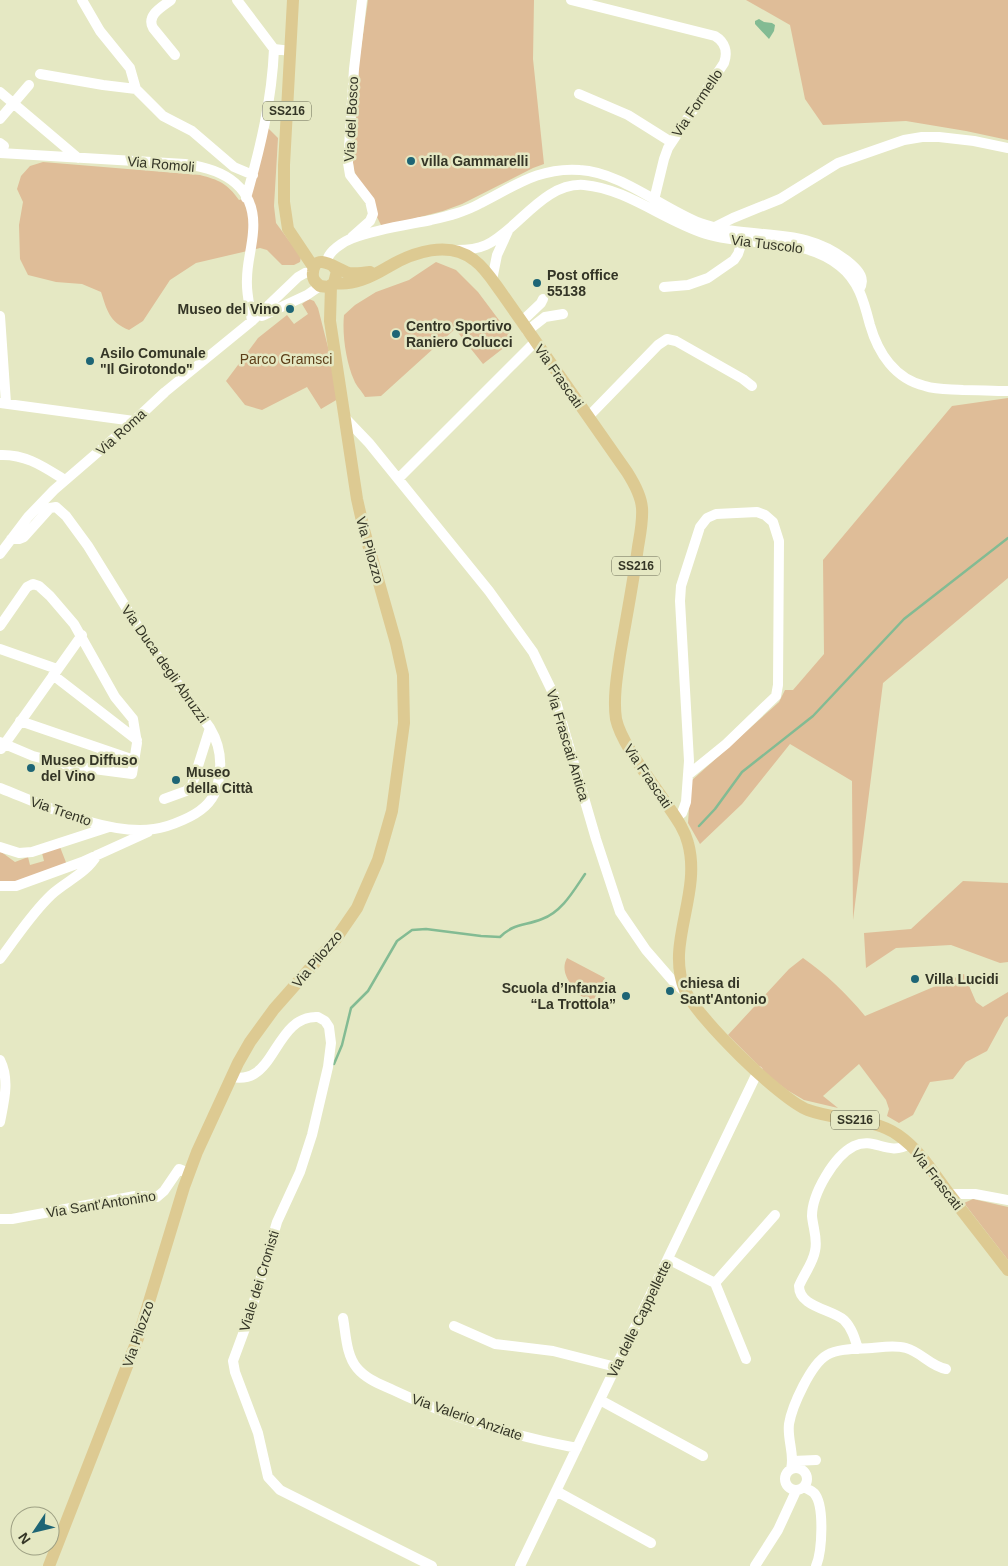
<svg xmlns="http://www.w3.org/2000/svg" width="1008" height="1566" viewBox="0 0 1008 1566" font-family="Arial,sans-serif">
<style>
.green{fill:#dfbd98}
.water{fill:#83bb93}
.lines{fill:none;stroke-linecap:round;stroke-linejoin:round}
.stream{stroke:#83bb93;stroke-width:2.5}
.minor{stroke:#fff;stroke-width:10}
.major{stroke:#ddca92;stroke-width:12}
.poi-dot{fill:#1e6575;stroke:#e5e8c3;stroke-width:2}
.labels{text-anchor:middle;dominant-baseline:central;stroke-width:5;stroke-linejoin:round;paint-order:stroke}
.shield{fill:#e5e8c3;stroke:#696b55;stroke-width:1}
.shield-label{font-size:12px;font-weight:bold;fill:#343526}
.street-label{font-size:14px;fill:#343526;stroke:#e5e8c3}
.poi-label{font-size:14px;font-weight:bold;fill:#343526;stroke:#e5e8c3;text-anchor:start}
.park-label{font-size:14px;fill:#5d3f19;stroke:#e5e8c3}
</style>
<rect width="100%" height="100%" fill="#e5e8c3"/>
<path class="green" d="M368 0H534L533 59 544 164 533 168 462 204 443 211 382 227 354 171 352 154 358 69Z
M746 0H1008V140L966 131 906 121 823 125 805 99 790 25Z
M265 125 278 138 274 206 276 223 301 257 300 262 294 265H282L267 250 260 248 196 263 170 280 143 321 129 330C109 322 107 310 101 292L82 284 56 282 28 275 20 259 19 225 23 202 17 189 21 176 30 166 43 162 200 175C219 180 227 183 239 200L246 198Z
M436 262 456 270 478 292 514 340 483 364 455 329 381 396 365 397C362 391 356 386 354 380 346 362 342 334 344 315L355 305 376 292 409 280Z
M309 299 314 301 318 308 329 351 338 399 321 409 307 387 262 410 245 405 226 381 258 338 287 315 294 324 308 314 302 304Z
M1008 398V578L883 683 853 920 852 781 790 744 742 804 700 844 688 823 691 781 779 702 785 690H793L824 654 823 560 952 406Z
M60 847 67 865 13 885 0 881V851L15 862 28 857 30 865 44 861 42 853Z
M963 881 1008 883V962L1000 963 951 945 896 948 866 968 864 933 911 929Z
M567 958 605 978 591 1005C579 994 557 976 567 958Z
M803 958C826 974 847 994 865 1016L964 974 976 1002 983 1007 1008 992V1016L1005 1018 987 1051 966 1062 953 1079 930 1082 913 1115 899 1123 887 1116 889 1109 886 1100 859 1064 823 1096 838 1108 804 1100 787 1090 771 1078 728 1035 789 969Z
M973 1199 1008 1207V1260L964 1203Z"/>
<path class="water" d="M759 19 764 22 772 23 775 25 774 31 769 39 755 24V21Z"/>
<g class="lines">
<path class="stream" d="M699 826 715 809 742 772 813 716 904 619 1008 538
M334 1064 342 1045 351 1008 368 991 397 941 412 930 426 929 481 936 500 937C514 923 525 926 542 919 562 912 574 890 585 874"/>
<path class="minor" d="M82 0 100 31 130 68 136 89 163 116 192 131 234 167 253 175
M171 0C162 7 146 15 153 28L175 55
M237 0 274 49 291 51
M571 0 715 36C725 42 728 52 724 63L668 148 664 159 654 200
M40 74 103 85 136 89
M0 92 78 158
M579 94 628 115 671 142
M0 119 29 85
M0 143 4 146
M0 153 185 164C224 169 257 187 253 232 252 248 247 263 247 279 246 293 250 307 252 321
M246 198C260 149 272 100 274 49
M715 227 733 218 780 199 838 163 904 140 922 137H939L974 141 1008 148
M352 237 370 221 373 214 370 201 350 175 348 163 354 69 362 0
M457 250C467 250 477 249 486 245 518 230 544 182 584 185 628 189 664 221 706 234 750 248 801 235 840 266 859 281 864 302 870 325 878 353 895 379 925 386 937 390 950 389 963 390 978 390 993 391 1008 391
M327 262C327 252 344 241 353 238 377 229 406 225 431 220 448 216 465 212 481 203 515 186 539 167 580 170 620 172 662 208 700 223 754 242 803 223 851 264 859 271 866 279 859 290
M492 280 497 255 508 231
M664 287 688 285 708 278 734 260 738 254 742 242
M0 316 6 403
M262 316 307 295 320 286
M521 322 541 303 543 299
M527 331 545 317 563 314
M0 403 134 421
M588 417 658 345 667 339 676 341 743 379 752 386
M346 419 369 443 489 591 533 652 554 695 596 839 620 912 646 950 672 980 685 992
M0 455C26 454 44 467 65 480
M398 479 535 342
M0 554 28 517 54 490 134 421 165 392 252 321 298 277 305 273 313 272
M0 626 27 587 33 584 39 586 50 596 74 624 115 697 133 719 137 743 132 774 71 766 33 756 0 742
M0 649 57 669
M53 675 137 740
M20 721 134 760
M1 749 82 635
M0 788C43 805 107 836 154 829 163 828 174 824 183 820 197 814 211 805 216 790 223 768 222 748 210 728L148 643 88 546 66 516 56 507 50 508 24 537 19 539H11
M164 799 186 791 192 785 210 728
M676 818 682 813 686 802 689 761 680 601 681 586 700 527 707 518 716 514 757 512 765 515 773 522 779 541 778 685 776 696 726 744 688 775
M0 847 19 853 32 852 109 827
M0 886H16L82 862 148 832
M0 959C16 938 31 914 51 895 66 881 86 874 97 855
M0 1060C10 1080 4 1101 0 1122
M231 1077C238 1078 248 1078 254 1074 276 1062 283 1015 318 1017L325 1021 329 1027 331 1043 328 1067 312 1135 300 1172 277 1222 250 1315 233 1361 235 1372 258 1433 268 1477 280 1490 432 1566
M949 1194H975L1008 1200
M0 1219H12L135 1196 157 1197 164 1191 179 1169 189 1173
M668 1259 715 1283 746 1359
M715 1283 775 1215
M343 1318C346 1334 346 1355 357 1368 366 1379 380 1384 393 1390 451 1418 514 1436 577 1448
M454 1326 495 1344 553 1351 616 1367
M858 1349C855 1339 852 1328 844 1320 831 1309 799 1307 799 1286 804 1274 813 1263 815 1251 818 1239 813 1228 812 1216 812 1194 834 1156 854 1146 875 1136 887 1157 910 1144
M600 1400 703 1456
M793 1461 816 1460
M785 1479a11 11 0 1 1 22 0a11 11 0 1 1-22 0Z
M791 1469C795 1454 787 1440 789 1424 792 1406 811 1364 827 1355 839 1348 858 1349 872 1348 883 1347 895 1345 906 1348 921 1352 930 1366 946 1369
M804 1487C807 1489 811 1490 814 1493 825 1505 822 1552 816 1566
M556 1491 651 1543
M520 1566 758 1071
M755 1566 778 1530 796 1491"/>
<path class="major" d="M293 0 284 165V202L288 229 314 268
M332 265 337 271 334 283 328 287 320 286C315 282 312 279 313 272 315 250 339 271 349 273 356 274 363 273 370 272
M334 283C353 286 371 277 388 267 413 252 449 240 474 260 485 268 493 281 501 292L627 472C634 483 641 495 642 508 643 521 640 535 638 547 633 584 626 619 620 655 617 675 613 699 616 719 621 743 650 779 664 800 673 814 684 827 688 843 702 894 665 944 685 990 696 1017 781 1100 808 1110 837 1121 872 1117 898 1135 921 1151 934 1174 950 1195 969 1220 989 1245 1008 1270
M49 1566 138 1338 184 1187 197 1152 238 1063 250 1042 274 1009 335 940 357 908 378 860 392 811 404 723 403 675 396 643 364 530 357 499 330 321 331 285"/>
</g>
<g class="poi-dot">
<circle cx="411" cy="161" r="5"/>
<circle cx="537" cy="283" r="5"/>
<circle cx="290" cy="309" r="5"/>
<circle cx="396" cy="334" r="5"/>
<circle cx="90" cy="361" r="5"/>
<circle cx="31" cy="768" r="5"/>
<circle cx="176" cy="780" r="5"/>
<circle cx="915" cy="979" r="5"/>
<circle cx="670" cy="991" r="5"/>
<circle cx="626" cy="996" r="5"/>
</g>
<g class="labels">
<g class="shield">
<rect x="263" y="101.5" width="48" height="19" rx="4"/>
<rect x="612" y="556.5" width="48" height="19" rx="4"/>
<rect x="831" y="1110.5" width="48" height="19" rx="4"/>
</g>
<g class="shield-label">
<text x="287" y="111">SS216</text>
<text x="636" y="566">SS216</text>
<text x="855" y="1120">SS216</text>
</g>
<g class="street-label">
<text transform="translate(697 103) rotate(-56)">Via Formello</text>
<text transform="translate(351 119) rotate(-87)">Via del Bosco</text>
<text transform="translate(161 164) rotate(5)">Via Romoli</text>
<text transform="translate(767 244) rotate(7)">Via Tuscolo</text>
<text transform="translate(559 376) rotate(55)">Via Frascati</text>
<text transform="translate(121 432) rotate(-42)">Via Roma</text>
<text transform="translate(370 550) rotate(74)">Via Pilozzo</text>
<text transform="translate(165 664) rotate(55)">Via Duca degli Abruzzi</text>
<text transform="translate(568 745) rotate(73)">Via Frascati Antica</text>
<text transform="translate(648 776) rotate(56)">Via Frascati</text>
<text transform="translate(61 811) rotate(19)">Via Trento</text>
<text transform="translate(317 959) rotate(-50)">Via Pilozzo</text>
<text transform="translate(937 1179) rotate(52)">Via Frascati</text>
<text transform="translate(101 1204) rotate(-9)">Via Sant'Antonino</text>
<text transform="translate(259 1281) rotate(-73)">Viale dei Cronisti</text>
<text transform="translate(639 1319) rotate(-64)">Via delle Cappellette</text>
<text transform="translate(138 1334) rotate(-71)">Via Pilozzo</text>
<text transform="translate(467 1417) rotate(19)">Via Valerio Anziate</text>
</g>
<g class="poi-label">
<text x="421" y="161">villa Gammarelli</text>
<text x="547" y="275">Post office<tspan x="547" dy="16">55138</tspan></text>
<text x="280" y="309" text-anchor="end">Museo del Vino</text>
<text x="406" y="326">Centro Sportivo<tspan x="406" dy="16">Raniero Colucci</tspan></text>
<text x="100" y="353">Asilo Comunale<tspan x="100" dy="16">"Il Girotondo"</tspan></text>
<text x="41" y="760">Museo Diffuso<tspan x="41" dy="16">del Vino</tspan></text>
<text x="186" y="772">Museo<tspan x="186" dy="16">della Città</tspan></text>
<text x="925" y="979">Villa Lucidi</text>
<text x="680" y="983">chiesa di<tspan x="680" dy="16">Sant'Antonio</tspan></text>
<text x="616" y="988" text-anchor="end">Scuola d’Infanzia<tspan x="616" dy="16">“La Trottola”</tspan></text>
</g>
<g class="park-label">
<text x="286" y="359">Parco Gramsci</text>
</g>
</g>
<g transform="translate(35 1531) rotate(235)"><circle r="24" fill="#e5e8c3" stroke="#9ea084"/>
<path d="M0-4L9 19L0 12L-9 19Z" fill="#1e6575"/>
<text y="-8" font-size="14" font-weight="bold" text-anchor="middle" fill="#343526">N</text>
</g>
</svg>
